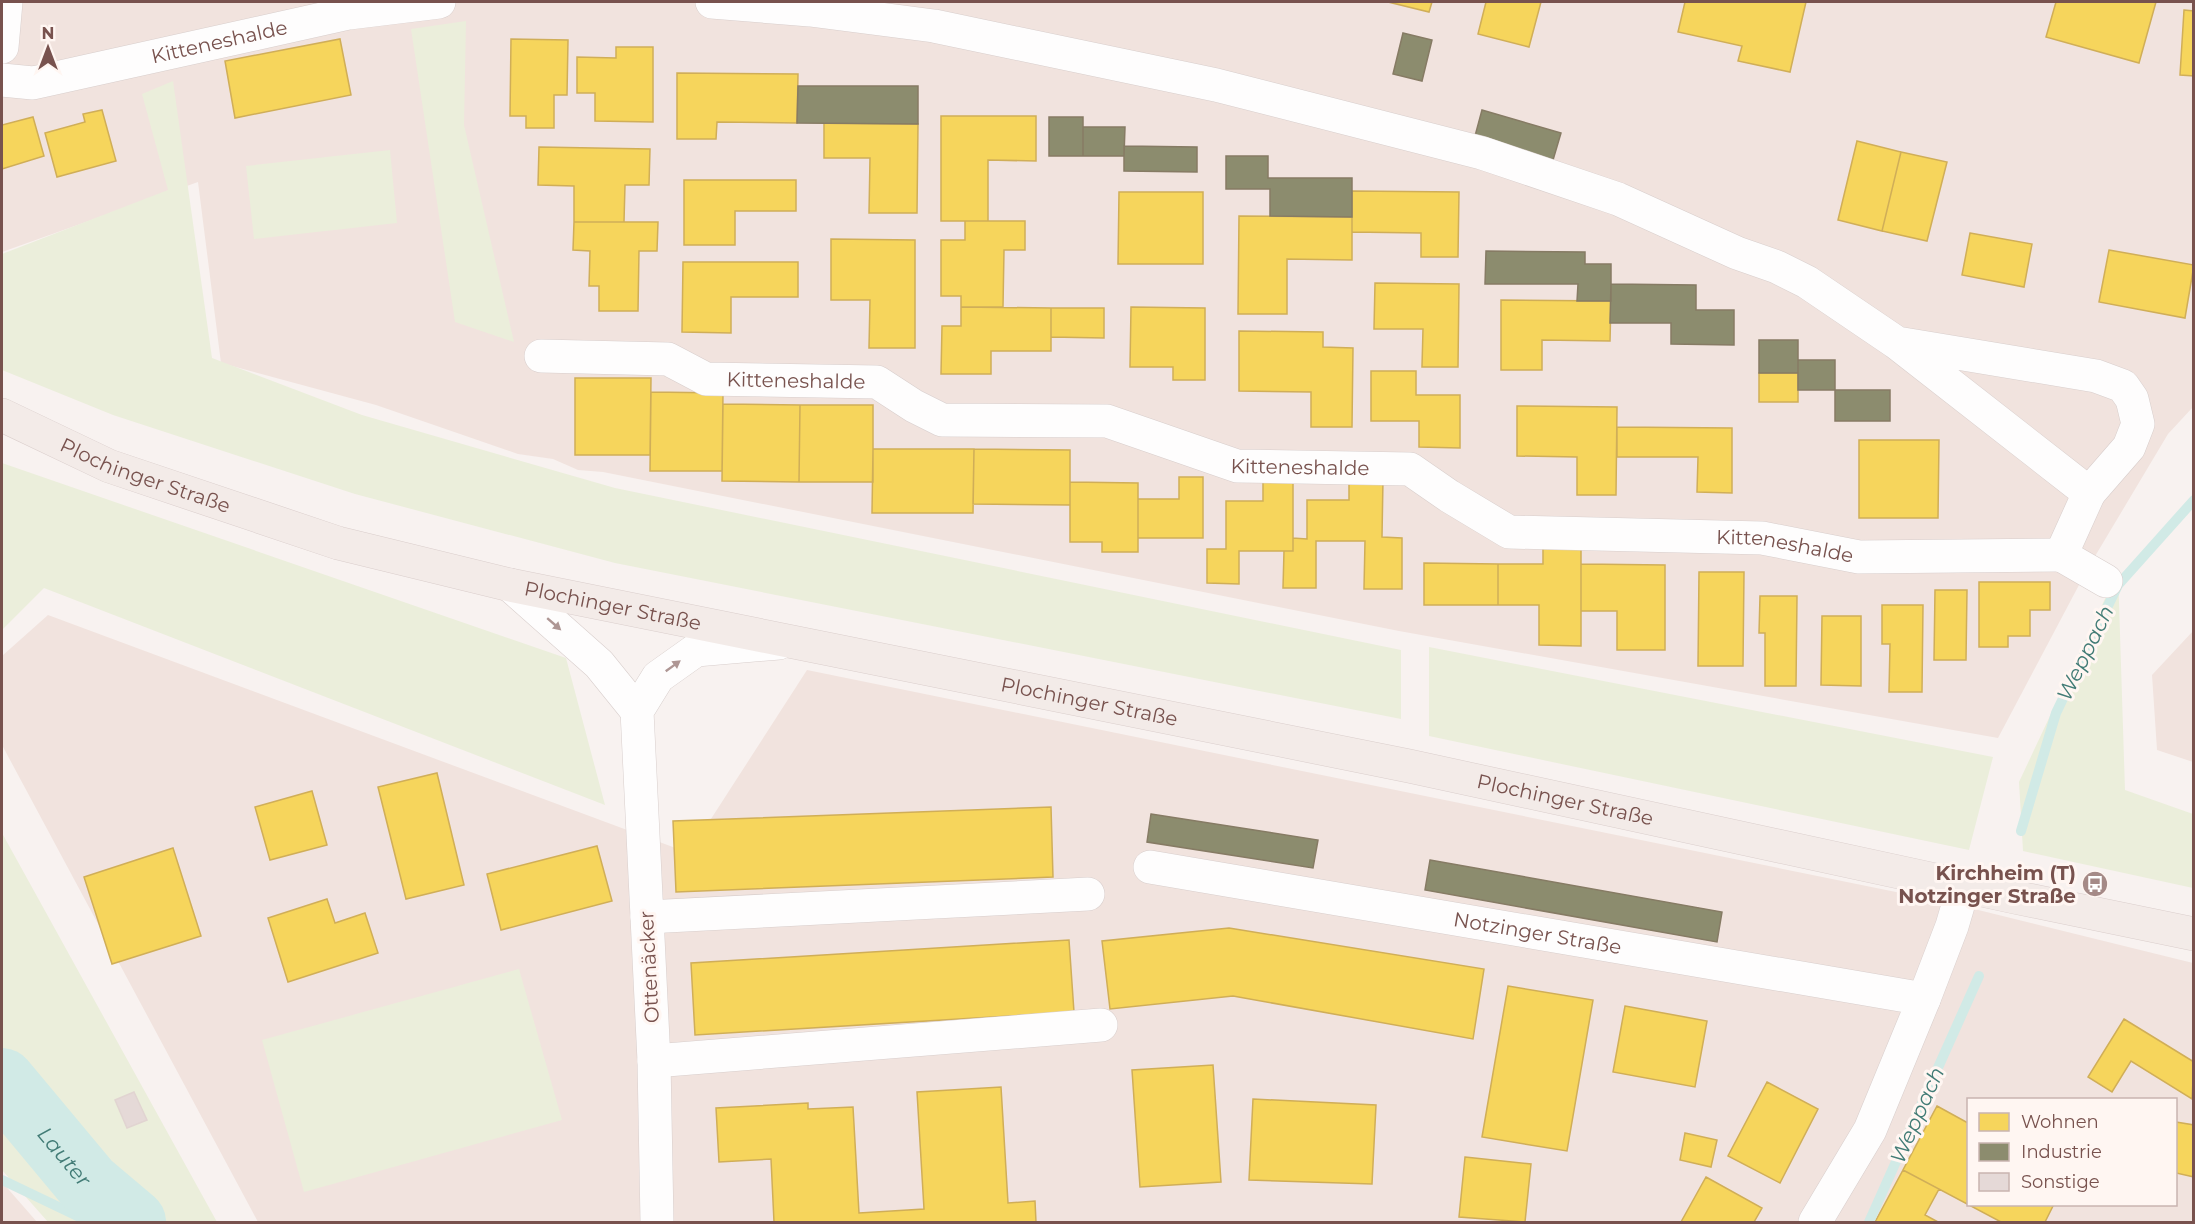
<svg xmlns="http://www.w3.org/2000/svg" width="2195" height="1224" viewBox="0 0 2195 1224" font-family="Montserrat,sans-serif">
<style>
.residential{fill:#f1e3de;fill-rule:evenodd}
.green{fill:#ebeedb}
.homes{fill:#f6d55c;stroke:#d0ae58;stroke-width:1.5}
.industry{fill:#8c8c6e;stroke:#867b64;stroke-width:1.5}
.lines{fill:none;stroke-linecap:round;stroke-linejoin:round}
.stream{stroke:#d1eae6;stroke-width:10}
.river{stroke:#d1eae6;stroke-width:66}
.building{fill:#e5d9d7;stroke:#e1d4d1;stroke-width:1.5}
.minor-casing{stroke:#d8cecc;stroke-width:34}
.major-casing{stroke:#dacecc;stroke-width:34}
.minor{stroke:#fefdfd;stroke-width:33}
.major{stroke:#f3ebe8;stroke-width:33}
.oneway{fill:#ae9694}
.labels{text-anchor:middle;dominant-baseline:central;stroke-width:6;stroke-linejoin:round;paint-order:stroke}
.street-label{font-size:20px;fill:#78524e;stroke:#fff6f2}
.poi-label{font-size:20px;font-weight:bold;fill:#78524e;stroke:#fff6f2;text-anchor:end}
.water-label{font-size:21px;font-style:italic;fill:#427c76;stroke:#fff6f2}
</style>
<rect width="100%" height="100%" fill="#f8f2f0"/>
<path class="residential" d="M2 2H2193V407L2168 434 2088 568 1998 738 1399 631 603 472 578 470 553 459 518 454 376 405 221 363 198 182 2 252Z
M48 615 689 853 807 670 1950 903 2193 963V1222H258L2 745V656ZM1968 1100H2176V1204H1968Z
M2193 631V762L2157 750 2152 675Z
M2 1182 37 1222H2Z"/>
<path class="green" d="M466 21 464 125 514 342 455 322 411 29Z
M173 81 212 358 362 415 615 488 1401 650V719L615 563 355 494 113 415 2 370V254L168 190 142 94Z
M390 150 397 223 254 239 246 166Z
M2 463 566 658 605 805 44 588 2 630Z
M2118 571 2125 790 2193 814V888L2023 851 2019 782Z
M1429 647 1993 757 1969 850 1429 736Z
M2 833 217 1222H48L2 1170Z
M519 969 562 1120 304 1192 262 1040Z"/>
<path class="homes" d="M1388 2H1432L1429 12Z
M1486 2H1541L1529 47 1478 34Z
M1685 2H1806L1790 72 1738 61 1742 46 1678 32Z
M2056 2H2156L2139 63 2046 37Z
M2184 10 2194 11V76L2180 75Z
M340 39 351 95 235 118 225 61Z
M511 39 568 40 567 95H554V128H526V116H510Z
M616 47H653V122L595 121V93H577V57L616 58Z
M677 73 798 74 797 123 717 122 716 139H677Z
M102 110 116 161 57 177 45 133 85 122 83 114Z
M941 116H1036V161L988 160V221H941Z
M33 117 44 156 2 169V125Z
M824 123 918 124 917 213H869L870 158H824Z
M1857 141 1901 152 1882 231 1838 220Z
M539 147 650 149 649 185H625L624 222H574V186L538 185Z
M1901 152 1947 162 1927 241 1882 231Z
M684 180H796V211H735V245H684Z
M1352 191 1459 192 1458 257H1421V233L1352 232Z
M1119 192H1203V264H1118Z
M1239 216 1352 217V260L1287 259V314H1238Z
M965 221H1025V250H1004L1003 307H961V296H941V240H965Z
M574 222H658L657 251H639L638 311H599V286H589L590 251 573 250Z
M1970 233 2032 244 2024 287 1962 275Z
M831 239 915 240V348H869L870 300H831Z
M2109 250 2194 265 2185 318 2099 302Z
M683 262H798V297H731V333L682 332Z
M1375 283 1459 284 1458 367H1422L1423 329H1374Z
M1501 300 1611 301 1610 341 1542 340V370H1501Z
M961 307 1051 308V351H991V374H941L942 326H961Z
M1131 307 1205 308V380H1173V367H1130Z
M1051 308H1104V338L1051 337Z
M1239 331 1323 332V347L1353 348 1352 427H1311V392L1239 391Z
M1371 371H1416V395H1460V448L1419 447V421H1371Z
M1759 373H1798V402H1759Z
M575 378H651L650 455H575Z
M651 392 723 393 722 471H650Z
M723 404 800 405 799 482 722 481Z
M800 405H873V482H799Z
M1517 406 1617 407 1616 495H1577V457L1517 456Z
M1617 427 1732 428V493L1697 492 1698 457H1617Z
M1859 440H1939L1938 518H1859Z
M873 449H974L973 513H872Z
M974 449 1070 450V505L973 504Z
M1179 477H1203V538H1138V499H1179Z
M1263 479 1293 480V551H1239V584L1207 583V549H1226V501H1263Z
M1349 479H1383L1382 537 1402 538V589H1364L1365 541H1316V588H1283L1284 551H1293V538L1307 539V500H1349Z
M1070 482 1138 483V552H1102V542H1070Z
M1543 547 1581 548V646L1539 645V605H1498V564H1543Z
M1424 563 1498 564V605H1424Z
M1581 564 1665 565V650H1617V611H1581Z
M1699 572H1744L1743 666H1698Z
M1979 582H2050V610H2030V636H2008V647H1979Z
M1935 590H1967L1966 660H1934Z
M1760 596H1797L1796 686H1765V633H1759Z
M1882 605H1923L1922 692H1889L1890 644H1882Z
M1822 616H1861V686L1821 685Z
M437 773 464 885 406 899 378 787Z
M312 791 327 845 270 860 255 807Z
M1051 807 1053 877 676 892 673 821Z
M597 846 612 901 501 930 487 874Z
M173 848 201 936 112 964 84 877Z
M327 899 335 923 365 913 378 953 288 982 268 918Z
M1229 928 1484 969 1473 1039 1233 996 1110 1009 1102 941Z
M1069 940 1074 1012 695 1035 691 963Z
M1508 986 1593 1000 1567 1151 1482 1137Z
M1625 1006 1707 1021 1695 1087 1613 1072Z
M2124 1019 2194 1062 2192 1099 2131 1061 2112 1092 2088 1077Z
M1213 1065 1221 1182 1140 1187 1132 1070Z
M1767 1082 1818 1109 1780 1183 1728 1156Z
M1001 1087 1008 1203 1035 1201 1036 1222H774L771 1159 719 1162 716 1108 808 1103V1109L853 1107 859 1213 924 1209 917 1092Z
M1253 1099 1376 1105 1372 1184 1249 1180Z
M1937 1106 1968 1123V1204H2054L2045 1222H2001L1903 1170Z
M2176 1122 2194 1125V1177L2176 1173Z
M1685 1133 1717 1140 1711 1167 1680 1160Z
M1465 1157 1531 1164 1525 1222 1459 1217Z
M1903 1170 1939 1189 1925 1215 1938 1222H1875Z
M1706 1177 1762 1208 1754 1222H1681Z"/>
<path class="industry" d="M1403 33 1432 40 1422 81 1393 74Z
M798 86H918V124L797 123Z
M1482 110 1561 133 1553 160 1475 136Z
M1049 117H1083V156H1049Z
M1083 127H1125L1124 156H1083Z
M1124 146 1197 147V172L1124 171Z
M1226 156H1268V178H1352V217L1270 216V189H1226Z
M1486 251 1585 252V264H1611V301H1577L1578 284H1485Z
M1611 284 1696 285V310H1734V345L1671 344V323H1610Z
M1759 340H1798V373H1759Z
M1798 360H1835V390H1798Z
M1835 390H1890V421H1835Z
M1151 814 1318 840 1313 868 1147 842Z
M1430 860 1722 912 1717 942 1425 890Z"/>
<g class="lines">
<path class="stream" d="M2021 831 2056 713 2118 585 2194 500
M2 1180 90 1222
M1869 1222 1979 976"/>
<path class="river" id="s1" d="M2 1081 88 1184 133 1222"/>
</g>
<path class="building" d="M134 1092 147 1120 127 1128 115 1100Z"/>
<g class="lines">
<g class="minor-casing">
<g id="minor">
<path d="M712 2 810 10 934 26 1216 85 1482 153 1618 199 1737 253 1777 267 1807 282 1897 343 2089 493 2129 447 2138 424 2132 399 2123 386 2096 376 1897 343"/>
<path d="M2 47 6 2"/>
<path id="s2" d="M2 80 33 83 349 13 439 2"/>
<path id="s3" d="M541 356 668 359 706 379 877 382 914 406 942 420 1107 421 1237 466 1410 469 1449 496 1509 532 1762 538 1859 557 2061 555"/>
<path d="M2089 493 2061 555 2106 581"/>
<path d="M510 585 599 664 637 711"/>
<path id="s4" d="M1150 867 1924 999"/>
<path d="M647 917 1088 894"/>
<path d="M654 1061 1101 1025"/>
<path d="M657 1222 654 1061 637 711 658 677 696 650 779 643"/>
<path d="M1815 1222 1870 1130 1924 999 1952 926 1964 885"/>
</g>
</g>
<g class="major-casing">
<g id="major">
<path id="s5" d="M2 415 109 466 338 543 510 585 1409 766 2014 897 2194 934"/>
</g>
</g>
<use href="#minor" class="minor"/>
<use href="#major" class="major"/>
</g>
<defs><path id="oneway-solid" d="M-6-.8H1V-3.2L6.5 0L1 3.2V.8H-6Z" transform="scale(1.5)"/></defs>
<g class="oneway">
<use href="#oneway-solid" transform="translate(554 624) rotate(41)"/>
<use href="#oneway-solid" transform="translate(673 666) rotate(-36)"/>
</g>
<defs>
<g id="bus-disc" transform="scale(1.35)"><circle r="9.5" fill="#a58a87" stroke="#fff6f2"/><path d="M-5-6H5V4H4V6H2V4H-2V6H-4V4H-5ZM-3.5-4V0h7V-4ZM-3.5 1.2v1.5H-2V1.2ZM2 1.2v1.5H3.5V1.2Z" fill="#fff"/></g>
</defs>
<g fill-rule="evenodd">
<use href="#bus-disc" x="2095" y="884"/>
</g>
<g class="labels">
<g class="street-label">
<text stroke="none"><textPath href="#s2" startOffset="222">Kitteneshalde</textPath></text>
<text stroke="none"><textPath href="#s3" startOffset="260">Kitteneshalde</textPath></text>
<text stroke="none"><textPath href="#s3" startOffset="782">Kitteneshalde</textPath></text>
<text stroke="none"><textPath href="#s5" startOffset="156">Plochinger Straße</textPath></text>
<text stroke="none"><textPath href="#s3" startOffset="1286">Kitteneshalde</textPath></text>
<text stroke="none"><textPath href="#s5" startOffset="642">Plochinger Straße</textPath></text>
<text stroke="none"><textPath href="#s5" startOffset="1128">Plochinger Straße</textPath></text>
<text stroke="none"><textPath href="#s5" startOffset="1614">Plochinger Straße</textPath></text>
<text stroke="none"><textPath href="#s4" startOffset="393">Notzinger Straße</textPath></text>
<text transform="translate(649 967) rotate(-93)">Ottenäcker</text>
</g>
<g class="poi-label">
<text x="2076" y="873">Kirchheim (T)<tspan x="2076" dy="23">Notzinger Straße</tspan></text>
</g>
<g class="water-label">
<text transform="translate(2085 653) rotate(-64)">Weppach</text>
<text transform="translate(1917 1115) rotate(-66)">Weppach</text>
<text stroke="none"><textPath href="#s1" startOffset="98">Lauter</textPath></text>
</g>
</g>
<rect width="2195" height="1224" fill="none" stroke="#78524e" stroke-width="6"/>
<rect x="1967" y="1098" width="210" height="108" fill="#fff6f2" stroke="#c9b4b0" stroke-width="1.5"/>
<rect x="1979" y="1113" width="30" height="18" fill="#f6d55c" stroke="#c9b4b0" stroke-width="1.5"/>
<text x="2021" y="1128" font-size="18" fill="#78524e">Wohnen</text>
<rect x="1979" y="1143" width="30" height="18" fill="#8c8c6e" stroke="#c9b4b0" stroke-width="1.5"/>
<text x="2021" y="1158" font-size="18" fill="#78524e">Industrie</text>
<rect x="1979" y="1173" width="30" height="18" fill="#e5d9d7" stroke="#c9b4b0" stroke-width="1.5"/>
<text x="2021" y="1188" font-size="18" fill="#78524e">Sonstige</text>
<g transform="translate(48 48)" stroke="#fff6f2" stroke-width="4.5" paint-order="stroke">
<path d="M0-4.5L10 22L0 15L-10 22Z" fill="#78524e"/>
<text y="-9" font-size="16" font-weight="bold" text-anchor="middle" fill="#78524e">N</text>
</g>
</svg>
